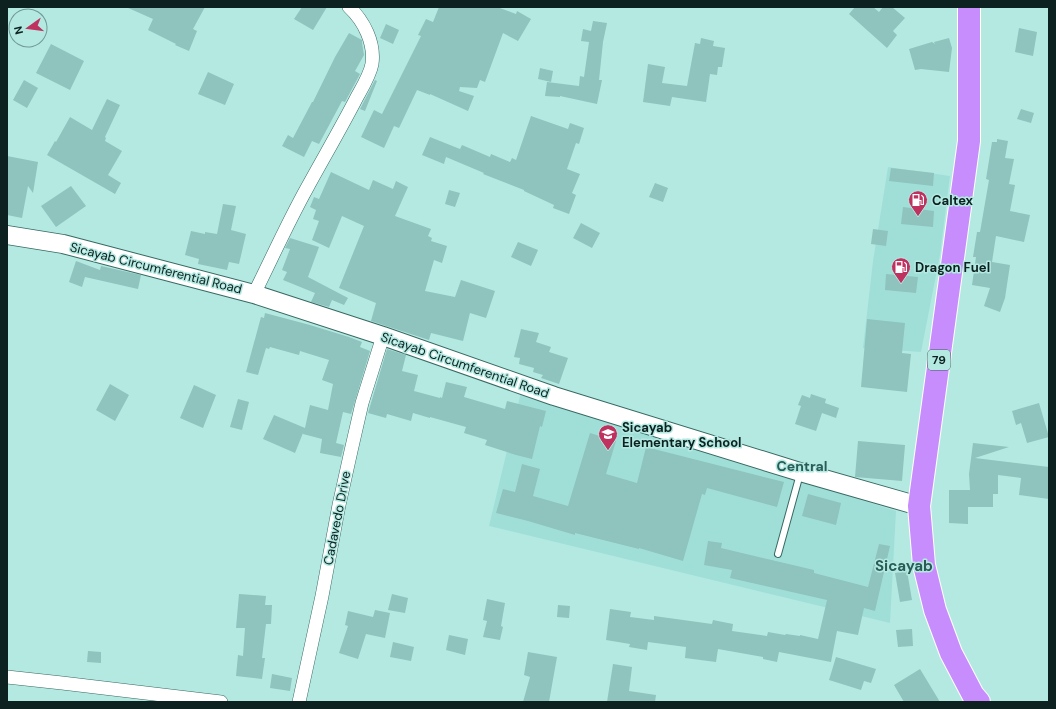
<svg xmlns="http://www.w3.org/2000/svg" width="1056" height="709" viewBox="0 0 1056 709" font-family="'DM Sans',sans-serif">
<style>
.built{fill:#a0dfd8}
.building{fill:#8fc3bd}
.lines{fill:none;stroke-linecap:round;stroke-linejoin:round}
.lane-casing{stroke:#376963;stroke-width:8}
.street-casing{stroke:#376963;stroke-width:14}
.secondary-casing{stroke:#376963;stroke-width:20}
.highway-casing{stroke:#fff;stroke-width:24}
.lane{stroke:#fff;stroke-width:6}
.street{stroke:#fff;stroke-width:13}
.secondary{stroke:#fff;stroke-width:18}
.highway{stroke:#c78dfc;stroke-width:22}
.labels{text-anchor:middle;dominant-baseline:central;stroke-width:3;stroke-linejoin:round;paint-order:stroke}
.shield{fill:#b4e9e2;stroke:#3f5e5a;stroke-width:1}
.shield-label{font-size:12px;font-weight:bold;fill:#0d2220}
.poi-label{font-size:13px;font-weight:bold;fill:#0d2220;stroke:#b4e9e2;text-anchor:start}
.street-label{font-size:13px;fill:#0d2220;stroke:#b4e9e2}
.neighbourhood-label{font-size:14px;font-weight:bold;fill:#2a5c57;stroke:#b4e9e2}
.quarter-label{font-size:15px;font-weight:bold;fill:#2a5c57;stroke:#b4e9e2}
</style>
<rect width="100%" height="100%" fill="#b4e9e2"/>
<path class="built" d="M888 167 950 176 940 255 921 352 863 348 873 261Z
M521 392 896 511 890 623 489 526Z"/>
<path class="building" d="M126 7H205L193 29 197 31 189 51 175 45 176 44 148 30 153 19Z
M302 7H327L313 30 294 19Z
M439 7H497L516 14 517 11 531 19 518 41 503 33 485 82 480 80 477 88 460 87 459 91 474 96 468 111 430 94V95L417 90 399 128 394 126 384 148 361 137 374 110 382 114 421 36 418 35 426 19 433 22Z
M855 7H873L879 12 883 7H892L905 18 893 31 897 35 887 48 849 14Z
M593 21 607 23 603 42 599 80H602L597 104 560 96V97L545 96 547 82 579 86 580 76 584 77 589 42 581 41 583 29 591 31Z
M386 24 399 30 393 44 380 38Z
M1019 28 1037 32 1033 56 1015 52Z
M349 33 362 40V43L364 55 355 71 360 74 345 102 342 101 319 144 312 141 304 157 282 146 288 135 293 138 312 102H313L335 57Z
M701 38 714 41 713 46 725 48 722 67H718L717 75 710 74 706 102 672 97 670 106 643 102 648 64 665 67 662 83 687 86 695 43 700 44Z
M949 38 952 48 949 72 921 69 915 70 909 49 932 42 935 44 934 42Z
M51 44 84 61 70 90 36 73Z
M540 68 553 71 551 82 538 79Z
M208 72 234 84 225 105 198 94Z
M24 80 38 88 27 108 13 100Z
M375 80 377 81 365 111 360 109Z
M107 99 120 105 105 137 106 138 105 141 122 151 108 175 121 183 115 194 47 155 55 141 56 142 70 117 92 130Z
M1021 109 1034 113 1031 123 1017 119Z
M531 116 568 129 570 123 584 128 579 144 576 143 567 169 580 174 572 193 576 195 569 214 553 208 554 205 524 191V190L483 174 484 173 446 157 444 164 422 155 430 137 460 149 462 145 490 157 491 154 510 162 512 158 516 160Z
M997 139 1008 141 1005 158 1014 159 1009 184 1015 185 1010 211 1030 215 1024 242 996 236 992 262 1010 265 1005 298 1000 312 984 306 990 288 972 285 976 257H973L977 232H980L989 180 986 179 992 142H997Z
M7 156 38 162 33 193 28 186 22 218 7 215Z
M891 168 934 173 933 186 889 181Z
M331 172 369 190 373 180 393 189 396 181 408 187 395 216 431 229 428 236 432 238 431 241 447 246 442 263 434 260 425 291 455 297 461 280 495 291 486 318 470 313 463 341 431 333 429 340 371 321 376 303 339 288 364 226 342 216 329 248 312 240 319 221 313 219 316 210 310 207 314 197 319 199Z
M655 183 668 188 663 202 649 197Z
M71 186 86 206 56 227 41 206Z
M449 190 460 193 455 207 445 204Z
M223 204 236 206 231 230 246 234 239 264 229 262 227 270 198 264 199 259 185 255 191 231 205 234V232L217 234Z
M903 207 934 211 933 227 901 224Z
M581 223 600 233 592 248 573 238Z
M873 229 888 231 886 246 871 244Z
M290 238 319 247 308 277 348 298 344 305 332 300 329 307 311 302 315 293 283 280 287 272 282 270 290 249 285 248Z
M518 242 538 250 531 266 511 257Z
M76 261 100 270 101 266 141 275 138 289 85 277 82 287 69 282Z
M886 274 918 277 916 293 885 290Z
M265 313 310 325 349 337 362 342 360 347 370 351 351 414 343 412 336 443 344 445 341 457 320 453 322 439 303 434V433L295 453 263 439 274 415 305 428 310 405 328 410 333 384 322 380 329 360 300 351 299 355 270 347 269 349 266 348 258 375 246 372 261 317 264 318Z
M867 319 905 323 902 353 911 354 907 392 861 387Z
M521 329 539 333 536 342 551 347 549 352 568 358 559 384 541 378 543 375 533 372 534 368 519 364 520 358 514 357Z
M387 349 406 355 402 371 418 375 414 391 440 398V397L442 398 446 382 467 387 464 397 505 409 507 401 546 411 542 427 540 426 532 459 516 455 485 445 487 440 464 433 466 427 430 417V418L413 413 411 421 387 414 386 418 368 413Z
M110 384 129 395 115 421 96 410Z
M194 385 216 395 203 428 180 418Z
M811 394 826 399 825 403 839 408 836 418 822 413 816 431 795 424 801 406 798 405 802 395 810 398Z
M238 399 249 402 242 430 230 427Z
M1039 403 1049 437 1027 443 1021 423 1016 425 1012 411Z
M590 433 616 441 606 474 637 483 646 447 784 482 777 507 707 488 705 495 702 494 683 561 639 548V549L575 533V535L528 521 496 513 503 489 515 492 522 464 540 469 533 496 568 506Z
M858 441 905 445 902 481 855 477Z
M973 443 1009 447 975 458 1049 467V499L1019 495 1021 478 998 475V494H993V507H968V524L949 523V490H970L969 474Z
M808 494 841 503 836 525 802 516Z
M708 541 722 543 721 548 814 570V573L868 587 879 544 890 546 875 611 864 608 858 635 837 631 831 662 779 652 777 662 763 659V657L718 649 716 662 685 658 686 647 648 642 647 650 629 647 630 644 606 640 610 609 631 612 630 617 654 620V616L712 624 713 620 733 624 732 631 767 636 768 632 785 635 786 634 800 636V635L818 639 827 600 730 578 732 570 704 565Z
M907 571 912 600 900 602 895 573Z
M239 594 266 596 265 605H272L271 624H266L262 658H265L262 679 236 676 238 655 243 656 245 628H236Z
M392 594 408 598 405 613 388 610Z
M487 599 505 603 501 626 503 627 500 640 483 637 487 621 483 620Z
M558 605 570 606 569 618 557 617Z
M375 610 390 613 385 638 366 634 358 659 339 653 348 626 345 625 348 611 373 617Z
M912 629 913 646 898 647 896 630Z
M449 635 468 639 465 655 446 650Z
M393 642 414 647 411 661 390 657Z
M88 651 101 652V663L87 662Z
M528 652 557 657 549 702H523L530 677 524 675Z
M836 657 876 669 871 683 864 681 861 690 829 680Z
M613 664 632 667 629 691 656 695 655 702H607Z
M920 669 940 702H904L894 685Z
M272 674 292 678 290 691 270 688Z"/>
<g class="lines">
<g class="lane-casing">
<path id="lane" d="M778 554 800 474"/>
</g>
<g class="street-casing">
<path id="street" d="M254 294C272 258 288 222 307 188 324 157 341 128 357 97 362 88 370 75 372 64 375 43 364 21 349 7
M7 677 62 683 221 702
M299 702 322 596 339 505 351 451 362 403 383 336"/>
</g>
<g class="secondary-casing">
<path id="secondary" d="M7 235 63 244 254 294 383 336 554 396 800 472 919 506"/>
</g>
<g class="highway-casing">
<path id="highway" d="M969 7V141L919 506 924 565 935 610 951 653 973 695 979 702"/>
</g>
<use href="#lane" class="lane"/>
<use href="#street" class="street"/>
<use href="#secondary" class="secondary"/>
<use href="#highway" class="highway"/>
</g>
<defs>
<g id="fuel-pin" transform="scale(1)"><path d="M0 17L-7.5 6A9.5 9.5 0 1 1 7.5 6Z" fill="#bf315e" stroke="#b4e9e2"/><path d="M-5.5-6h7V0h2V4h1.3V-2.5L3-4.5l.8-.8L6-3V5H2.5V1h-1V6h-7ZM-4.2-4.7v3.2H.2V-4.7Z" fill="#fff"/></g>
<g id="school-pin" transform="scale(1)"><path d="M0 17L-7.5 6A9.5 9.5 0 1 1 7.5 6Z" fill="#bf315e" stroke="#b4e9e2"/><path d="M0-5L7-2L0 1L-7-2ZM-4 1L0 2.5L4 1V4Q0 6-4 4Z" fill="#fff"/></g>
</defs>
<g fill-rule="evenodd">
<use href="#fuel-pin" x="918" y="200"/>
<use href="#fuel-pin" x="901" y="267"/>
<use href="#school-pin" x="608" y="434"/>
</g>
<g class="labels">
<rect class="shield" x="928" y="350" width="22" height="20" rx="3"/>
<g class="shield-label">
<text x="939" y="360">79</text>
</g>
<g class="poi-label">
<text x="932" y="200">Caltex</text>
<text x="915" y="267">Dragon Fuel</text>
<text x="622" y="427">Sicayab<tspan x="622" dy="15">Elementary School</tspan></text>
</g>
<g class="street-label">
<text transform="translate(156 268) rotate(14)">Sicayab Circumferential Road</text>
<text transform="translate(465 365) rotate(19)">Sicayab Circumferential Road</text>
<text transform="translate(337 518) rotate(-79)">Cadavedo Drive</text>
</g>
<g class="neighbourhood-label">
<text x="802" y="466">Central</text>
</g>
<g class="quarter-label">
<text x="904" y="566">Sicayab</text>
</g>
</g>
<rect width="1056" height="709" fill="none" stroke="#0d2220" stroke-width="16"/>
<g transform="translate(28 28) rotate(256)"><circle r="19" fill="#b4e9e2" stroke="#719994"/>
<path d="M0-3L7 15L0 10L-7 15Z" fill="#bf315e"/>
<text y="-6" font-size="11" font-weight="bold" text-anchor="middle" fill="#0d2220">N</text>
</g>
</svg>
